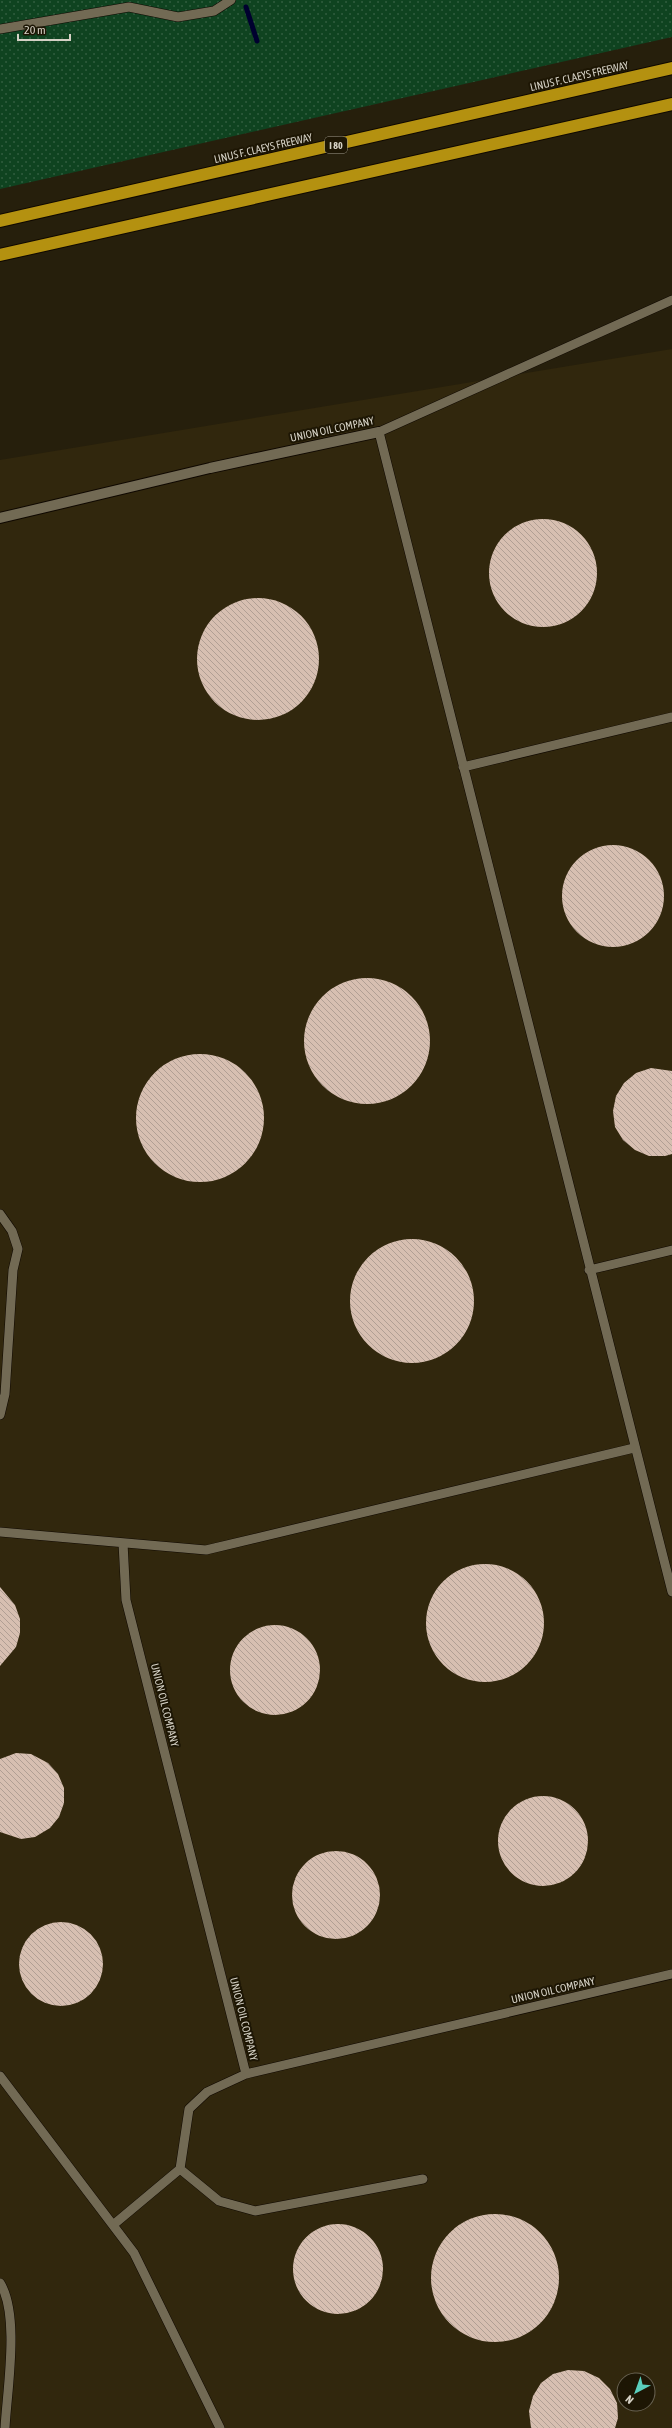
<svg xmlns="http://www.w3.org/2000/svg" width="672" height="2428" viewBox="0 0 672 2428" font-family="'Asap Condensed',sans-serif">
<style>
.built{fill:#31270d;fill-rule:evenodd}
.grass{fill:url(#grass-dots)}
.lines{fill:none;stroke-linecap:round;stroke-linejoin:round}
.stream{stroke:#00002f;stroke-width:5}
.building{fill:url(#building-back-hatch)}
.service-casing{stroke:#0f0800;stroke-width:10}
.minor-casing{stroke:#0f0800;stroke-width:12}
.motorway-casing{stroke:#0f0800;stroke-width:14}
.service{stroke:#726a54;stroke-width:9}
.minor{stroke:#726a54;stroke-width:10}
.motorway{stroke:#b49110;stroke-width:12}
.labels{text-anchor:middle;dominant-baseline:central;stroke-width:4;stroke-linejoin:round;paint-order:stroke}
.shield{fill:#1d1604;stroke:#9e998b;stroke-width:1}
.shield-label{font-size:10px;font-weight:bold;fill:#d5d1c5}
.street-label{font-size:11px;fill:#d5d1c5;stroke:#1d1604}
</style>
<defs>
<pattern id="grass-dots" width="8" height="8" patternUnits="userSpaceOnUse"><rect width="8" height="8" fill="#0f4320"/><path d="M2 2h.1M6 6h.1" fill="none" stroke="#315d3f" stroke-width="1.8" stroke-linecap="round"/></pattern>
<pattern id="building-back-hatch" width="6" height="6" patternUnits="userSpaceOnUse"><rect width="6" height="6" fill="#d7bfb1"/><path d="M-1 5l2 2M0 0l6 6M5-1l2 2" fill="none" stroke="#b19f94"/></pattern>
</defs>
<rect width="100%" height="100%" fill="#261f0c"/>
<path class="built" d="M672 349V2428H0V460ZM624 2380H648V2404H624Z"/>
<path class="grass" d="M0 0H672V37L0 189Z"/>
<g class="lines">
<path class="stream" d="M246 7 257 41"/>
</g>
<path class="building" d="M489 573a54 54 0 1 1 108 0a54 54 0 1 1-108 0Z
M197 659a61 61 0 1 1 122 0a61 61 0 1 1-122 0Z
M562 896a51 51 0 1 1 102 0a51 51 0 1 1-102 0Z
M304 1041a63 63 0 1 1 126 0a63 63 0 1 1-126 0Z
M136 1118a64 64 0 1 1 128 0a64 64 0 1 1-128 0Z
M651 1068 672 1071V1154L665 1156H649L635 1150 623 1140 615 1127 613 1111 616 1096 624 1083 636 1073Z
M350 1301a62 62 0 1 1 124 0a62 62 0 1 1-124 0Z
M426 1623a59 59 0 1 1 118 0a59 59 0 1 1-118 0Z
M0 1587 15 1605 20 1619V1633L16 1647 0 1666Z
M230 1670a45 45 0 1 1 90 0a45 45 0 1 1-90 0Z
M16 1753 31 1754 48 1763 58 1774 64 1788V1803L59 1817 50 1828 35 1837 21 1839 0 1832V1759Z
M498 1841a45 45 0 1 1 90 0a45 45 0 1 1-90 0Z
M292 1895a44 44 0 1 1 88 0a44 44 0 1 1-88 0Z
M19 1964a42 42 0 1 1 84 0a42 42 0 1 1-84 0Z
M431 2278a64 64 0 1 1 128 0a64 64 0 1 1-128 0Z
M293 2269a45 45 0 1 1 90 0a45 45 0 1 1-90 0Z
M568 2370 584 2371 599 2378 610 2389 617 2403 618 2418 615 2428H531L529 2411 533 2396 541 2383 553 2374Z"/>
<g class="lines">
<g class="service-casing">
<path id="service" d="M0 29 129 7 178 17 214 11 231 0
M672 300 379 432 672 1592
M463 767 672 717
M0 1214 12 1231 18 1249 13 1270 5 1394 0 1415
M589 1270 672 1250
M0 1532 206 1550 634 1448
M123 1543 126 1600 246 2074 672 1974
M0 2076 134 2253 220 2428
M180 2169 219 2201 255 2211 423 2179
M113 2225 180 2169 189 2109 207 2092 246 2074
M0 2283C20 2315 7 2390 5 2428"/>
</g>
<g class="minor-casing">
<path id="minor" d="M0 518 210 468 379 432"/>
</g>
<g class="motorway-casing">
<path id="motorway" d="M0 221 672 68
M0 255 672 104"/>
</g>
<use href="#service" class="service"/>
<use href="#minor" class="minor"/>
<use href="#motorway" class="motorway"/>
</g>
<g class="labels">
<rect class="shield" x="325" y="137" width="22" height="16" rx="3"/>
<g class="shield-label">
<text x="336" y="145">I 80</text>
</g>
<g class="street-label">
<text transform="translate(579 76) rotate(-13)">LINUS F. CLAEYS FREEWAY</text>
<text transform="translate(263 148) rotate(-13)">LINUS F. CLAEYS FREEWAY</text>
<text transform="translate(332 429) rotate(-12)">UNION OIL COMPANY</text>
<text transform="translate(165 1705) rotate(76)">UNION OIL COMPANY</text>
<text transform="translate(553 1990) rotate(-13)">UNION OIL COMPANY</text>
<text transform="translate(244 2019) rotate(76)">UNION OIL COMPANY</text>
</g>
</g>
<g transform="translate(636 2392) rotate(221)"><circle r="19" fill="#1d1604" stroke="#676151"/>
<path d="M0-3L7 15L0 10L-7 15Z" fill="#5acebd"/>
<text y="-6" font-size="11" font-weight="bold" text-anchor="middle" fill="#d5d1c5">N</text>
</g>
<path d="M18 34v6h52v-6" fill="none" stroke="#d5d1c5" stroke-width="2"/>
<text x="24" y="34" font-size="12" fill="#d5d1c5" stroke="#1d1604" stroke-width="3" paint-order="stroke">20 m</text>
</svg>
